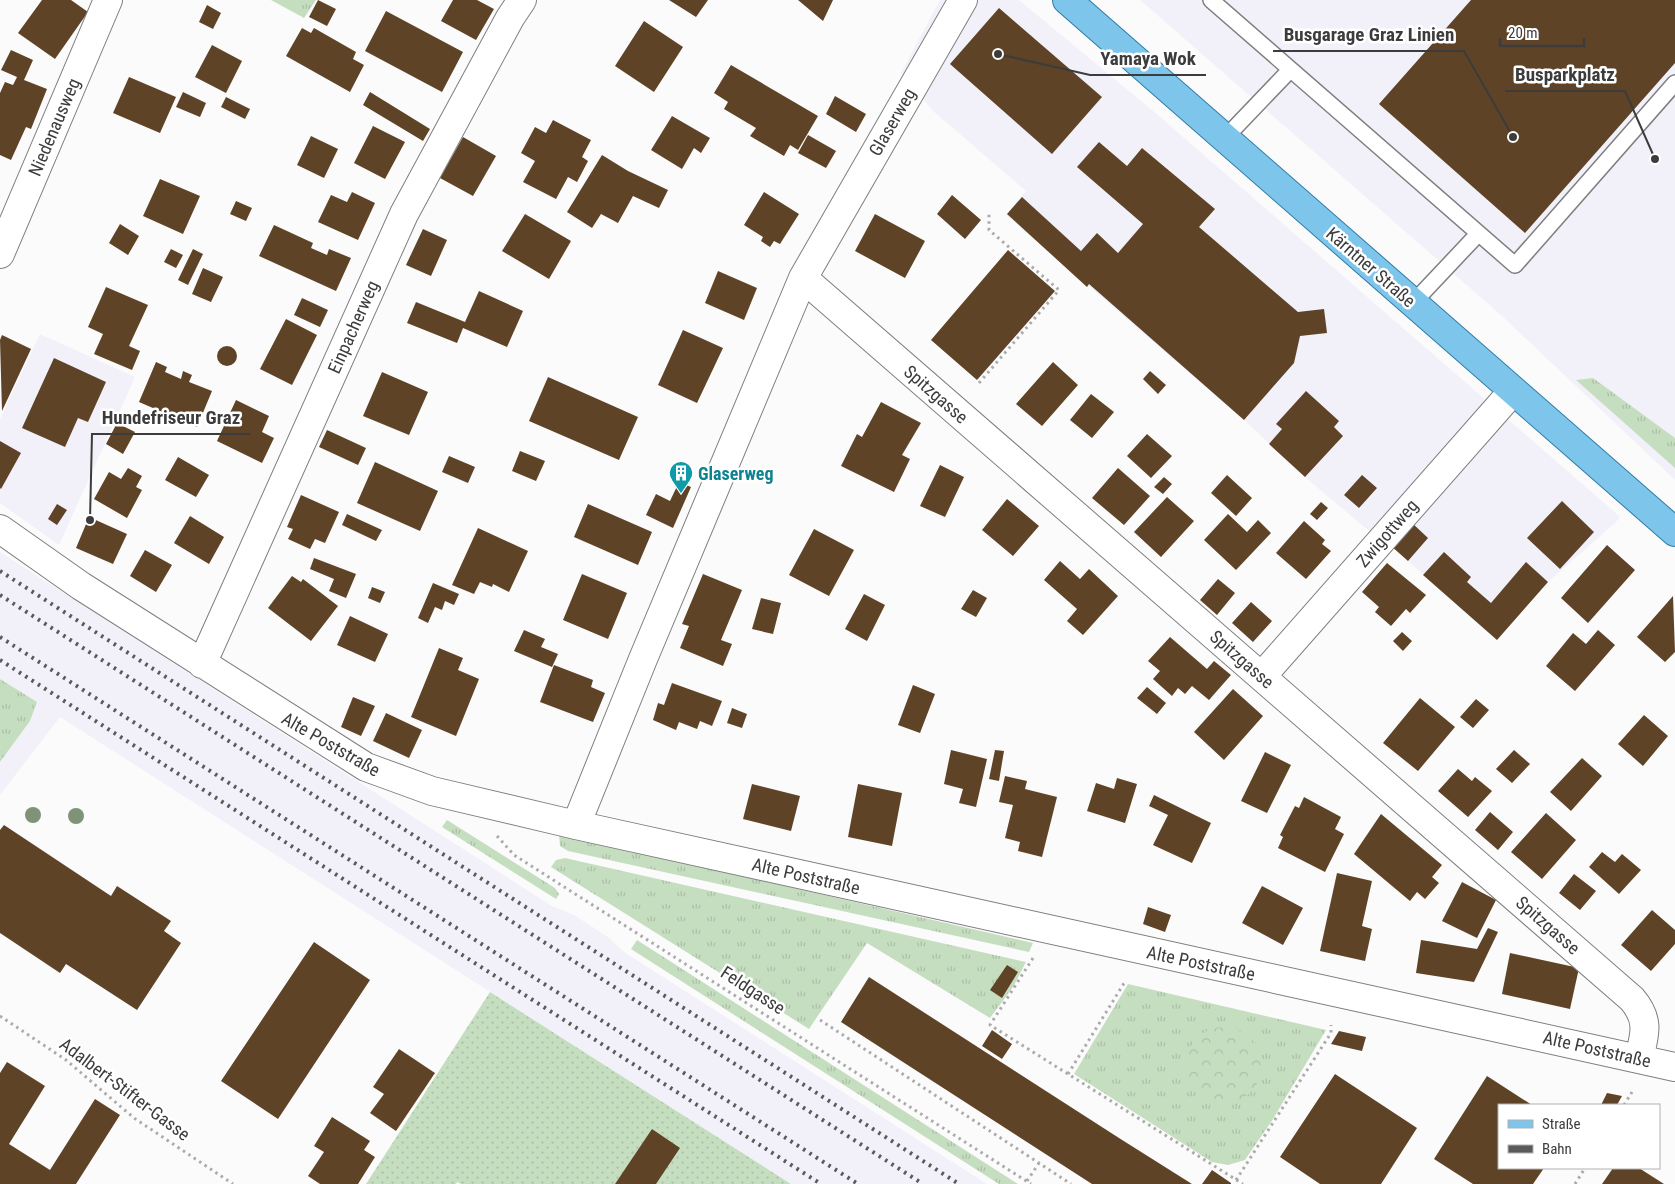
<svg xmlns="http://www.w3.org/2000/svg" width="1675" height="1184" viewBox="0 0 1675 1184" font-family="'Roboto Condensed',sans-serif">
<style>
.built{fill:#f2f1fa}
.grass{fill:url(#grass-tufts)}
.park{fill:url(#park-crowns)}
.garden{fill:url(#garden-dots)}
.building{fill:#5f4327}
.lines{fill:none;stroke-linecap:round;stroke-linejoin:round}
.lane-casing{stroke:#7f7f80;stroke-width:18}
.street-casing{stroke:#7f7f80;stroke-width:30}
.primary-casing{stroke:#2e7ca4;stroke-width:30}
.path{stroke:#ababab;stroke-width:3;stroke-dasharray:2.5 4;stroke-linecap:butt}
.lane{stroke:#fff;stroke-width:15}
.street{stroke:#fff;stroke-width:28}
.primary{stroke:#7dc5ea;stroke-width:28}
.rail{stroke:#5a5a5a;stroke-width:4;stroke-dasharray:2.5 5;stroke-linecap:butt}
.tree{fill:#7f9379}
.labels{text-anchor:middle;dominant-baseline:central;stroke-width:5;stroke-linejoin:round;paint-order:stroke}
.street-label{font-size:18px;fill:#3c3c3c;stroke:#fff}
.culture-label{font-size:18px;font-weight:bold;fill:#0d838f;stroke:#fff;text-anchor:start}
.leader{fill:none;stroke:#3c3c3c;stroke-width:2}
.callout-dot{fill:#3c3c3c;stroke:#fff;stroke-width:2}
.callout-label{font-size:19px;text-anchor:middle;font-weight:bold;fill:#3c3c3c;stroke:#fff;stroke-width:5;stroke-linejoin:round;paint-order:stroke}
</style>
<defs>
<pattern id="grass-tufts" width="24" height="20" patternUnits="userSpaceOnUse" patternTransform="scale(1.25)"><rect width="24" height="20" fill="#c6dec0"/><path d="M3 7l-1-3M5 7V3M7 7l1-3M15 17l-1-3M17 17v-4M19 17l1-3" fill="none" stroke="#abbfa6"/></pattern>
<pattern id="park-crowns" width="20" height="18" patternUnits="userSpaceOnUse" patternTransform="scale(1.25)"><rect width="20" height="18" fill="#c6dec0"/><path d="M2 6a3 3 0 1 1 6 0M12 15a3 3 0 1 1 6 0" fill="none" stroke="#abbfa6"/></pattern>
<pattern id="garden-dots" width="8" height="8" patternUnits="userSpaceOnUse" patternTransform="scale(1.25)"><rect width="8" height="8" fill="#c6dec0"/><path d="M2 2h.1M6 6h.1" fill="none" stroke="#abbfa6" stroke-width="1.8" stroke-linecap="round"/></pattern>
</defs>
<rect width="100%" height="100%" fill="#fbfbfc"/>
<path class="built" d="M940 0H1019L1159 116 1610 508 1620 517 1615 523 1548 582 1497 640 1390 545 1369 531 1305 477 1244 420 1006 215 1026 191 933 111 901 73Z
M1140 0H1675V480L1501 315Z
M40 334 135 377 59 545 0 503V419Z
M0 552 552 906 574 915 608 937 624 952 987 1184H791L60 717 0 795V762L30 721 37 703 0 679Z"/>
<path class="grass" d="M271 0H316L304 18Z
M1593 378 1675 438V468L1576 380Z
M0 679 37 702 30 721 0 762Z
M447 820 555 888 559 894 556 899 442 827Z
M559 834 1033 943 1029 952 568 851 560 846Z
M565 858 1026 962 1013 987 990 1018 867 943 809 1029 551 867 556 860Z
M637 940 1018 1184H999L631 949Z
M1128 984 1326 1030 1273 1119 1245 1160 1228 1165 1212 1162 1074 1074Z"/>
<path class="park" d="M1186 1065a38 38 0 1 1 76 0a38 38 0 1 1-76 0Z"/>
<path class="garden" d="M490 992 791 1184H461L457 1182 456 1184H366Z"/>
<path class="building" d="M42 0H71L88 12 55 59 18 33Z
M318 0 336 9 327 26 309 17Z
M453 0H477L494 9 476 40 441 21Z
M669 0H708L696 17Z
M798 0H833L823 21Z
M1471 0H1675V63L1525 233 1379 104Z
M207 5 221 13 213 29 199 22Z
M999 8 1102 97 1052 154 950 64Z
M386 11 463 52 442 92 365 51Z
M644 21 683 47 654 92 615 66Z
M302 28 311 33 314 28 356 52 353 59 364 65 350 92 286 56Z
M212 45 242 61 226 93 195 77Z
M11 50 33 60 24 80 47 89 31 129 26 127 11 160 0 155V93L5 82 13 85 17 77 1 70Z
M731 65 818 116 798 150 790 145 784 156 750 136 756 128 724 109 728 102 714 93Z
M129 77 176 97 160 133 113 113Z
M183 92 206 103 200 117 176 107Z
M370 92 430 129 423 141 363 105Z
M835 96 866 114 856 132 826 114Z
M226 97 250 109 245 119 221 107Z
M672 116 710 138 701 153 694 148 682 169 651 150Z
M553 120 591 140 582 157 588 161 577 182 568 177 556 199 523 182 535 161 521 153 535 127 546 133Z
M373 126 405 142 385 179 354 163Z
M808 135 836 151 826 168 798 153Z
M311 136 338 149 324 178 297 165Z
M463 137 496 156 473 196 440 178Z
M1099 142 1127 166 1142 148 1215 209 1199 227 1298 312 1324 309 1327 333 1300 336 1294 363 1244 420 1089 284 1087 287 1007 214 1022 197 1081 251 1097 233 1118 253 1143 224 1077 167Z
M602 155 628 171 668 190 659 208 633 196 618 223 601 214 592 228 567 212Z
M160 179 200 196 183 234 143 216Z
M352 192 375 203 358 240 318 222 331 195 347 202Z
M764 192 799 214 780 244 774 241 770 247 761 241 763 237 744 225Z
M952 195 981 220 965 239 937 214Z
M236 201 252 208 246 221 230 214Z
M525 214 571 241 549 279 502 251Z
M875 214 925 241 905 278 855 251Z
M120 224 139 236 128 255 109 243Z
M274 225 313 243 311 248 327 255 329 249 351 258 336 291 259 256Z
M423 229 447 240 431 276 406 265Z
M171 249 183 255 176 268 164 262Z
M193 249 203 254 188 285 178 280Z
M1008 250 1055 291 977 380 931 340Z
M203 268 223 277 211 302 192 294Z
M718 271 757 288 744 320 705 303Z
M106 287 148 305 129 346 140 351 132 370 94 354 103 334 88 327Z
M479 291 523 311 507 347 463 328 457 343 407 323 416 302 465 322Z
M302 298 328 310 320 327 294 315Z
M286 319 317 335 292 385 260 369Z
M683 330 723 348 697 403 658 385Z
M2 335 31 349 2 411 0 340Z
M217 356a10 10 0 1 1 20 0a10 10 0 1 1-20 0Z
M54 358 106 382 88 422 78 418 65 447 22 428Z
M156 362 167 367 165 372 181 379 183 371 192 375 189 382 212 391 197 427 139 402Z
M1053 362 1078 385 1042 426 1016 404Z
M1150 371 1166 385 1158 394 1143 379Z
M382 372 428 392 409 435 363 416Z
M548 377 638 417 619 460 529 421Z
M1306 391 1339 421 1334 427 1343 436 1305 477 1269 444 1282 429 1276 424Z
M1091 394 1114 412 1092 438 1070 420Z
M236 400 269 416 262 432 274 438 262 463 217 441Z
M881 402 921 423 902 455 910 459 894 492 841 466 857 434 862 437Z
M117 423 135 432 123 454 106 444Z
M327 430 366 448 358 465 319 447Z
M1147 434 1172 456 1151 478 1127 456Z
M0 441 21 453 1 489 0 488Z
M520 451 545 461 536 481 512 471Z
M449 456 475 467 468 483 442 472Z
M178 457 209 475 196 497 165 480Z
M375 462 438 491 420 531 357 503Z
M940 465 964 477 945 517 920 506Z
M128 468 142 476 136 487 142 490 127 518 94 499 109 472 121 479Z
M1118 468 1150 496 1124 525 1092 498Z
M1227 475 1252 498 1236 516 1211 493Z
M1362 475 1377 488 1359 508 1344 495Z
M1164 477 1172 484 1163 494 1154 487Z
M679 482 691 487 673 528 646 515 656 494 670 501Z
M301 495 339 512 325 543 315 539 310 549 288 539 293 529 287 527Z
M1167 497 1194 521 1161 557 1134 532Z
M1007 499 1039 526 1013 556 982 530Z
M1562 501 1594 532 1560 569 1527 538Z
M1321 502 1328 508 1317 520 1310 514Z
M57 504 67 510 57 525 48 519Z
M588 504 652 532 638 565 574 537Z
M347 514 382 530 376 541 342 525Z
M1228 514 1247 532 1258 520 1271 533 1236 570 1204 540Z
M190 516 224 537 209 564 174 543Z
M89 517 127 534 113 564 76 548Z
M1304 521 1325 540 1322 544 1331 551 1306 579 1276 553Z
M1411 522 1428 538 1408 561 1390 545Z
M478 528 528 551 509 592 493 584 492 587 480 582 474 594 452 585Z
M814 529 854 550 829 596 789 575Z
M1607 545 1635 570 1588 623 1561 598Z
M145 550 172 565 156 592 130 576Z
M1444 552 1471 577 1467 582 1491 603 1526 562 1548 582 1497 640 1423 575Z
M314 558 356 574 346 598 329 591 334 579 310 569Z
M1060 561 1080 579 1089 569 1118 596 1083 635 1067 621 1077 609 1044 580Z
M1387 563 1426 595 1410 613 1406 609 1391 626 1375 612 1379 607 1362 592Z
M582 574 627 593 608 639 563 620Z
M703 574 742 590 721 640 732 644 723 666 680 648 689 626 682 624Z
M292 576 301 582 303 579 338 606 311 641 268 608Z
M1218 579 1235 593 1217 615 1200 600Z
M433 583 459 594 454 605 445 601 442 610 435 607 428 623 418 618Z
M372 587 385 592 380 603 368 598Z
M973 590 987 598 976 617 961 609Z
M864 594 885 605 867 641 845 629Z
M1673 596 1675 652 1665 662 1637 637Z
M761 598 781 603 773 634 752 629Z
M1251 602 1272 621 1253 642 1232 623Z
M350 616 388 634 375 662 337 645Z
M524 630 545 639 541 647 558 654 552 667 514 651Z
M1598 630 1615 645 1575 691 1546 666 1573 633 1586 644Z
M1402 632 1412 641 1403 651 1393 641Z
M1170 637 1207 669 1214 661 1231 675 1209 700 1192 686 1185 694 1178 688 1172 696 1153 679 1160 671 1148 661Z
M439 648 463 658 458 670 479 679 456 736 411 717Z
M554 665 593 680 591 687 605 693 593 722 540 702Z
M672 683 722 701 712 726 700 721 697 729 679 722 676 730 653 720 658 703 664 705Z
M913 685 935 694 920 733 898 725Z
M1147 687 1166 703 1157 714 1137 698Z
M1233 689 1263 716 1224 760 1194 732Z
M353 697 375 706 361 736 341 727Z
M1420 698 1455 727 1418 771 1383 743Z
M1476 699 1489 710 1473 728 1460 717Z
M732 708 747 714 742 728 727 723Z
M386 713 422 730 409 758 373 741Z
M1644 715 1668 736 1643 766 1618 744Z
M951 750 987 759 976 807 959 803 963 789 944 784Z
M995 750 1004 751 999 781 989 779Z
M1514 750 1530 764 1512 783 1496 769Z
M1265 752 1291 765 1267 813 1241 801Z
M1582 758 1602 776 1571 811 1550 792Z
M1458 769 1472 781 1475 777 1492 791 1468 817 1438 791Z
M1005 776 1027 781 1025 789 1057 797 1042 857 1018 851 1020 842 1005 838 1013 805 999 802Z
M1117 778 1137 784 1125 823 1087 811 1096 783 1114 789Z
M752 784 800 796 791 831 743 819Z
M858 784 902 793 892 846 848 837Z
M1154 795 1211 823 1192 863 1153 845 1168 815 1149 806Z
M1304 797 1341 817 1335 829 1344 834 1325 872 1278 848 1283 837 1280 835 1295 806 1299 808Z
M1490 812 1513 832 1498 850 1475 830Z
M1546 813 1576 840 1542 879 1511 852Z
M1381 814 1442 865 1432 877 1439 883 1425 899 1417 892 1410 901 1354 854Z
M4 825 111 896 117 886 171 921 164 931 181 943 137 1010 66 964 60 973 0 933V830Z
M1602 852 1615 862 1622 854 1641 870 1619 894 1589 867Z
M1337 873 1372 881 1362 926 1372 929 1365 961 1320 951Z
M1574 874 1596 891 1580 910 1559 893Z
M1462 882 1496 900 1477 938 1442 921Z
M1262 886 1303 908 1283 945 1242 923Z
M1148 907 1171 915 1165 932 1143 924Z
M1652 910 1675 930V944L1651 971 1621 945Z
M1488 928 1498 932 1474 982 1416 973 1421 940 1477 949Z
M314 942 370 980 278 1119 221 1081Z
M1510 953 1579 968 1570 1009 1502 994Z
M1007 965 1018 972 1002 998 990 990Z
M869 977 1119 1138 1192 1184H1092L841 1022Z
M992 1030 1012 1044 1002 1059 982 1046Z
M1339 1031 1366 1037 1362 1051 1331 1044Z
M399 1049 435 1073 396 1131 370 1113 384 1094 373 1087Z
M7 1062 45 1086 9 1144 50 1170 95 1099 120 1115 76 1184H0V1073Z
M1335 1074 1417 1128 1381 1184H1320L1280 1157Z
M1487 1076 1532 1105H1499V1168H1544L1533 1184H1473L1434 1159Z
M1607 1093 1622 1096 1617 1105H1601Z
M332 1117 370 1141 364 1150 375 1157 358 1184H320L308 1176 324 1152 314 1146Z
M652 1129 680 1148 656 1184H615Z
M1613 1168H1639L1664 1184H1602Z
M1212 1170 1231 1183V1184H1202Z"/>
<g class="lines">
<g class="lane-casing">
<path id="lane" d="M1211 0 1515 265 1675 83
M1225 138 1290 70
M1412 304 1478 234"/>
</g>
<g class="street-casing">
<path id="street" d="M0 254 108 0
M803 278 1632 999C1650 1020 1645 1034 1639 1058
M0 529 81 586 366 767 432 791 576 825 1675 1067
M202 664 404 214 510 18 522 0
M1262 676 1513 391
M576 825 643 659 803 278 963 0"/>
</g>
<g class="primary-casing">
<path id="primary" d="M1067 0 1675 532"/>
</g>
<path class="path" d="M979 383 1059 290 989 230V212
M497 836 514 855 1031 1184
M1033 958 990 1025 1243 1184
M0 1016 66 1060 134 1118 233 1184
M820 1020 1071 1184
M1068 1074 1126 980
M1624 1105 1632 1092
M1236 1180 1331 1033V1025
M1027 1181 1039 1163
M1575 1184 1585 1168"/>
<use href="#lane" class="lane"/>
<use href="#street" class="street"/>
<use href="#primary" class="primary"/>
<path class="rail" d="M0 571 959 1184
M0 595 923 1184
M0 637 858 1184
M0 660 821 1184"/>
</g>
<g class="tree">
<circle cx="33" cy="815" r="8"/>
<circle cx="76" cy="816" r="8"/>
</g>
<defs>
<g id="building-pin" transform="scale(1.25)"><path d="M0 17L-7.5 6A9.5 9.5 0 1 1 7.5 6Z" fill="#0f9aa8" stroke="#fff"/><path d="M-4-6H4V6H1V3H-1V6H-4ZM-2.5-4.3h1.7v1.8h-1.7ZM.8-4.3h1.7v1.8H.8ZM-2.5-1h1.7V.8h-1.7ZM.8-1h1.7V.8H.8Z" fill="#fff"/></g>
</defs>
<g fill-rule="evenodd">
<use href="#building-pin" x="681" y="473"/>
</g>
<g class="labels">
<g class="street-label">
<text transform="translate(892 122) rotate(-60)">Glaserweg</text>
<text transform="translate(54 127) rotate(-67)">Niedenausweg</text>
<text transform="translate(1371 267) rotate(41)">Kärntner Straße</text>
<text transform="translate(353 327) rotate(-66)">Einpacherweg</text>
<text transform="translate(936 394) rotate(41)">Spitzgasse</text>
<text transform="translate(1387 533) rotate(-49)">Zwigottweg</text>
<text transform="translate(1242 659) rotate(41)">Spitzgasse</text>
<text transform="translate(331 744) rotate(30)">Alte Poststraße</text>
<text transform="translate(806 876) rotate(13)">Alte Poststraße</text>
<text transform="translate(1548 925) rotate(41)">Spitzgasse</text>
<text transform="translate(1201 963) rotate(12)">Alte Poststraße</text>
<text transform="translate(753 990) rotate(33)">Feldgasse</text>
<text transform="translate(1597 1049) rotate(13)">Alte Poststraße</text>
<text transform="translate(125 1089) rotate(37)">Adalbert-Stifter-Gasse</text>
</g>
<g class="culture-label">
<text x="698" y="473">Glaserweg</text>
</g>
</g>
<path class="leader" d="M1513 137L1464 51H1273M998 54L1090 75H1206M1655 159L1625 91H1505M90 520L92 434H250"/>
<g class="callout-dot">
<circle cx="1513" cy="137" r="5"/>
<circle cx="998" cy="54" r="5"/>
<circle cx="1655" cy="159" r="5"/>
<circle cx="90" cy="520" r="5"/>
</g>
<g class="callout-label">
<text x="1369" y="41">Busgarage Graz Linien</text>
<text x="1148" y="65">Yamaya Wok</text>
<text x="1565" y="81">Busparkplatz</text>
<text x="171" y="424">Hundefriseur Graz</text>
</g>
<rect x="1498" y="1104" width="162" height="65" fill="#ffffff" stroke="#b1b1b1"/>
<rect x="1508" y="1120" width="25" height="8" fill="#7dc5ea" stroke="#b1b1b1"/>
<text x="1542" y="1129" font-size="15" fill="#3c3c3c">Straße</text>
<rect x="1508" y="1145" width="25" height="8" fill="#5a5a5a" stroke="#b1b1b1"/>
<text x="1542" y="1154" font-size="15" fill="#3c3c3c">Bahn</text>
<path d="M1500 38v8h84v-8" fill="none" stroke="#3c3c3c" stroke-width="2.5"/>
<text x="1508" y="38" font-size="15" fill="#3c3c3c" stroke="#ffffff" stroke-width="4" paint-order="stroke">20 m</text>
</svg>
